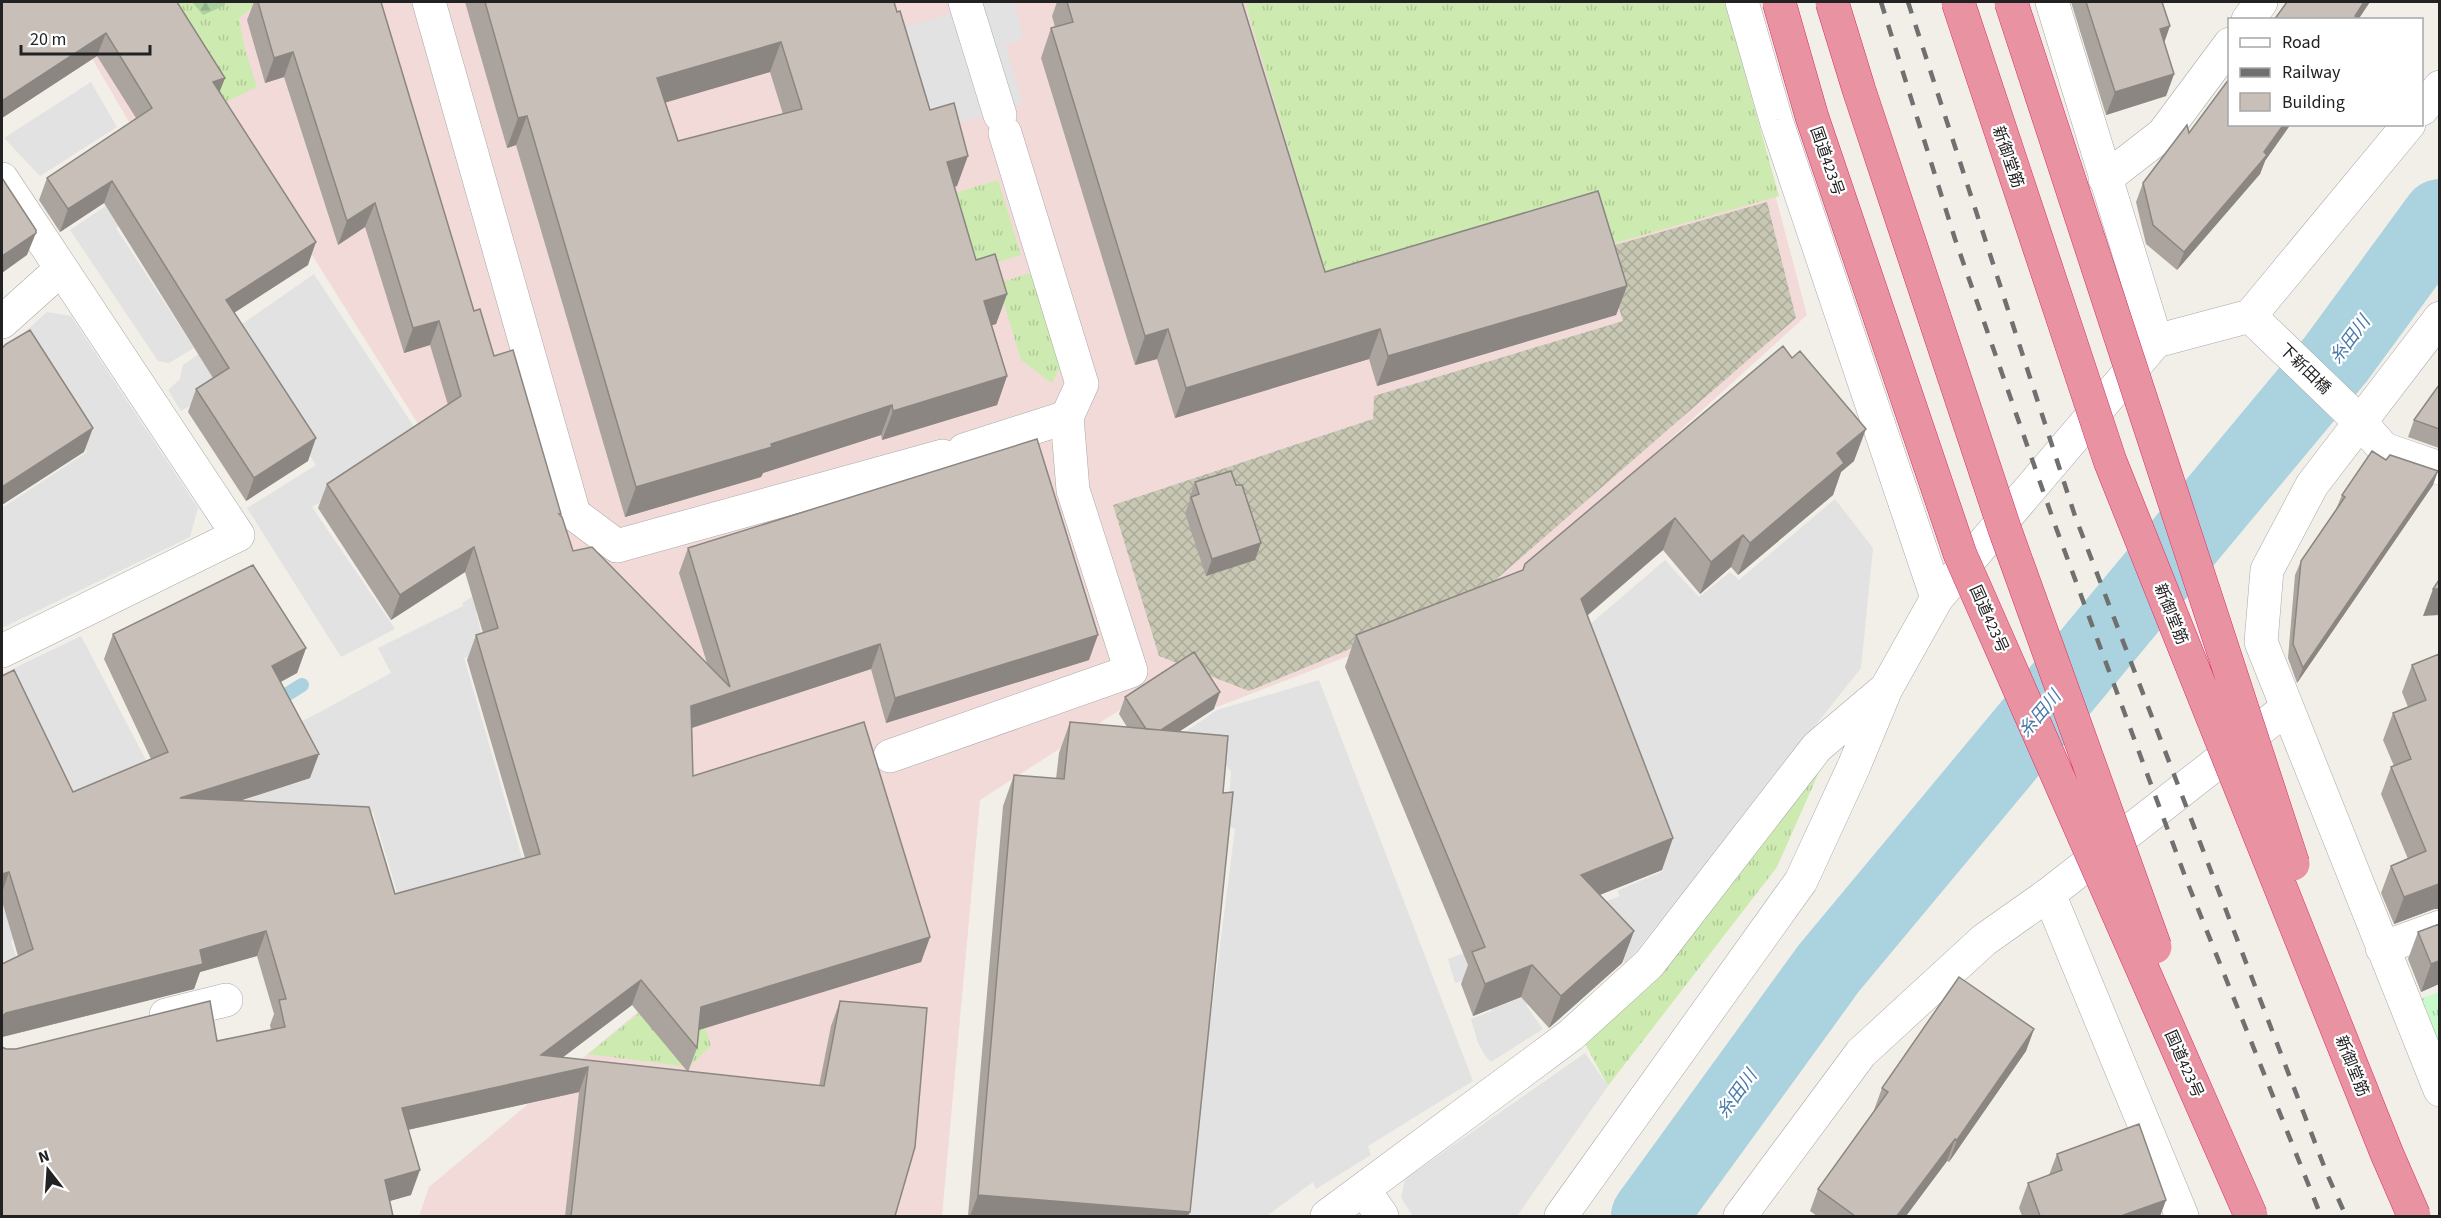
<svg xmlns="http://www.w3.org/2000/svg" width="2441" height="1218" viewBox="0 0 2441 1218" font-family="'Source Sans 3','Noto Sans JP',sans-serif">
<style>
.commercial{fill:#f2dad9}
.construction{fill:url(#construction-cross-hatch)}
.grass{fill:url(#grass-tufts)}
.forest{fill:url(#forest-firs)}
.park{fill:url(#park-tufts)}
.parking{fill:#e2e2e2}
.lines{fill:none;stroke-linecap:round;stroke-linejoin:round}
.stream{stroke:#aad3df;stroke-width:14}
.river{stroke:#aad3df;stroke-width:76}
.minor-casing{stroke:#a9a9a9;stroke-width:34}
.minor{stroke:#fff;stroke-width:33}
.rail{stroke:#707070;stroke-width:4.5;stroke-dasharray:12 12;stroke-linecap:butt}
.highway-bridge-casing{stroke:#dc2a67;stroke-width:34;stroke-linecap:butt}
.highway-bridge{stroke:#e892a2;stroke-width:33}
.wall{fill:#aba49e;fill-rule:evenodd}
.shaded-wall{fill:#8b8681}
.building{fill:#c7bfb8;stroke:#8b8681;stroke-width:1.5;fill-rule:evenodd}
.labels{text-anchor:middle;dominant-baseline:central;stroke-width:4.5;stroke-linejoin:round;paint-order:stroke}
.street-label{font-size:16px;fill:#222;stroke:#fff}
.water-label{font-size:18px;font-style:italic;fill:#4a7aab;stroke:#fff}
</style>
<defs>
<pattern id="construction-cross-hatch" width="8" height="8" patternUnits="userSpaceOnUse" patternTransform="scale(1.5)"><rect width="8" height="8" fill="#c7c7b4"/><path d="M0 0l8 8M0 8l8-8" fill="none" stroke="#abab9a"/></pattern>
<pattern id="grass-tufts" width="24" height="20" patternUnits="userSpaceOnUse" patternTransform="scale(1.5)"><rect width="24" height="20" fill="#cdebb0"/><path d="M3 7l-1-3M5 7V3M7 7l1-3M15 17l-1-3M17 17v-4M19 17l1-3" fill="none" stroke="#b0c997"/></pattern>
<pattern id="forest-firs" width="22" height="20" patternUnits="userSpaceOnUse" patternTransform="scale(1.5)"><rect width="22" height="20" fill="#add19e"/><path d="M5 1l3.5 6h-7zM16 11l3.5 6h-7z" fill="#95b388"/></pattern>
<pattern id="park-tufts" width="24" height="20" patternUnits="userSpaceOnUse" patternTransform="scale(1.5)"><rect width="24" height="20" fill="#c8facc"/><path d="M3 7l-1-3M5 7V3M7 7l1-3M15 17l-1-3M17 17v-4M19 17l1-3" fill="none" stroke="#acd6af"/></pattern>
</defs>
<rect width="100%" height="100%" fill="#f2efe9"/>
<path class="commercial" d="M59 2H1724L1807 315 1493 600 1217 707 1188 666 980 800 942 1216H419L429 1187 700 960 692 721 506 564 204 83 132 127Z"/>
<path class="construction" d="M1767 202 1796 318 1477 596 1249 691 1159 656 1113 505 1373 419 1374 396 1623 321 1601 249Z"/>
<path class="grass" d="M165 2H259L239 18 245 50 257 87 226 102Z
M1245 2H1725L1779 196 1598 248 1329 284Z
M998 180 1021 255 973 269 951 194Z
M1031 273 1060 367 1052 383 1021 360 998 283Z
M1823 763 1777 867 1608 1086 1583 1040Z
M689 973 711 1046 689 1067 588 1054Z"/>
<path class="forest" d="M192 2H226L224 6 203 15Z"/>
<path class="park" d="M2439 992V1056L2418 1000Z"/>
<path class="parking" d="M991 2H1014L1023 39 1005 45 1023 104 922 134 895 30Z
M91 82 117 127 40 176 4 138Z
M119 197 131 219 116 228 194 348 169 363 158 361 70 230Z
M314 274 422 439 312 507 395 629 341 657 247 508 316 465 254 368 181 411 168 390 180 379 183 365Z
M47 312 71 316 198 508 190 537 2 628V508L87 452 16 340Z
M1835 499 1873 548 1861 668 1626 964 1600 936 1526 1005 1543 1029 1491 1062 1486 1057 1478 1043 1471 1019 1492 1011 1478 976 1455 983 1448 959 1620 896 1617 891 1663 871 1574 638 1665 560 1699 597 1730 572 1739 580Z
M484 590 489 608 476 612 486 651 464 658 527 875 403 912 373 812 336 823 145 799 320 712 391 673 378 648 463 606 462 603Z
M81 636 148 764 63 800 2 679V674Z
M1319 680 1473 1081 1368 1146 1371 1155 1316 1189 1313 1182 1267 1216H1185L1235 829 1227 826 1231 771 1223 763 1148 757 1217 710Z
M12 902 21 937 11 941 26 987 2 983V905Z
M1585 1053 1608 1086 1517 1216H1413L1401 1198 1405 1179Z"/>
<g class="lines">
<path class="stream" d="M273 703 302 685"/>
<path class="river" d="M1649 1216 1829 968 2336 359 2440 217"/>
<g class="minor-casing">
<path id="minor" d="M429 2 574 514 617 546 943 456
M965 2 1000 115
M1742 2 1776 120 1937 598
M2052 2 2156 341 2250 316 2409 124
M2248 20 2261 2
M2422 109 2440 87
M2 179 238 535 2 651
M2105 179 2163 134 2230 44
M2250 316 2360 422 2384 449 2440 468
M2440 318 2312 485 2267 570 2261 642 2440 1090
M2 322 60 270
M964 450 1067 417
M890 756 1131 671 1073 490 1067 417 1082 384 1005 133
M2049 894 2182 1216
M2382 948 2440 927
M166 1015 226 1000
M1364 1190 1382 1216
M1327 1216 1571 1035 1649 964 1817 747 1882 692
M1561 1216 1801 881 1854 766 1886 689 1937 598 2156 341
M1740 1216 1861 1053 1984 940 2049 894 2287 708"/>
</g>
<use href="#minor" class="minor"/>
<path class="rail" d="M1881 2 1955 239 2055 525 2186 879 2321 1216
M1908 2 2075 516 2327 1174 2346 1216"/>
<g class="highway-bridge-casing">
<path id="highway-bridge" d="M1779 2 1812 117 1960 554 2251 1216
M1832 2 1859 90 2005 530 2155 947
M1958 2 2110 461 2387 1154 2414 1216
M2011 2 2293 864"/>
</g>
<use href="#highway-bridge" class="highway-bridge"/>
</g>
<path class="wall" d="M2 2H71L225 78 220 91 308 265 234 313 308 461 246 501 188 412 196 389 213 378 104 203 60 232 39 200 47 178 136 118 97 56 2 118Z
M254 2H381L474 311 561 514V515L573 551 707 663 679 573 688 548 1089 660 886 723 871 669 692 728 693 776 930 937 921 962 699 1030 697 1048 688 1072 819 1086 831 1026 840 1001 895 1216H565L579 1092 408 1130 411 1195 389 1201 6 1049 217 1041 271 1030 270 1025 274 1014 257 956 200 972 194 989 2 1037V964L18 956 2 901V676L73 792 151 759 104 659 113 634 306 648 297 673 281 682 310 778 239 801 395 894 525 858 467 660 476 635 483 633 465 572 391 620 318 508 327 484 448 405 430 345 404 353 365 227 338 245 284 77 265 83 247 20ZM632 1005 687 1071 562 1058Z
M465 2H894L930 110 957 186 954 187 976 260 1007 294 996 324 992 325 1007 376 997 405 882 440 881 435 763 473 761 477 625 517 516 145 507 148ZM770 72 783 114 678 141 665 102Z
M1057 2H1242L1325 272 1627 286 1616 315 1377 386 1369 359 1175 418 1157 359 1135 365 1041 58 1051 28 1055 27 1052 16Z
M2071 2H2162L2164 42 2174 74 2166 96 2106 115Z
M2189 133 2265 161 2260 174 2177 270 2146 244 2136 202 2143 183Z
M2439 385V448L2408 437 2414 420Z
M2386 460 2433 485 2297 683 2288 658 2295 575 2301 561 2336 509 2342 495Z
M1854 461 1841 472 1833 495 1738 575 1731 567 1700 594 1663 550 1587 616 1662 870 1600 895 1634 931 1622 963 1549 1028 1521 997 1473 1016 1461 984 1468 965 1345 667 1356 635 1523 570 1525 564Z
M1195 482 1255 560 1206 576 1185 513 1190 501 1189 499Z
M2439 654 2434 909 2394 924 2381 893 2391 866 2408 859 2381 794 2391 767 2394 766 2383 740 2393 713 2408 707 2402 692 2412 665Z
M1125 697 1214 709 1179 731 1188 1216H968L1003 806 1014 775 1056 779 1059 753 1070 722 1127 727 1119 714Z
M2418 932 2439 984 2421 992 2408 959Z
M2034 1029 2026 1051 1949 1162 1947 1161 1906 1216H1817L1810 1211 1818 1189 1875 1111 1874 1110 1882 1088Z
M2057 1154 2166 1200 2160 1216H2022L2019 1208 2028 1183 2049 1175Z"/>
<path class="shaded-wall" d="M2364 2H2370L2358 20 2355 16Z
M2170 26 2162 49 2160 29Z
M106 33 97 56 2 118V101Z
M781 42 770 72 647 108 657 78Z
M293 52 284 77 265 83 274 58Z
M2174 74 2166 96 2106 115 2115 92Z
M225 78 216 100 213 82Z
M527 116 516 145 507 148 518 118Z
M2284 124H2291L2265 161 2260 174 2177 270 2184 252 2264 152Z
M968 156 957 186 936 192 947 162Z
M112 181 104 203 60 232 68 209Z
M375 203 365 227 338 245 347 221Z
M36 233 27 255 2 273V256Z
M316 242 308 265 218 323 226 300Z
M1627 286 1616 315 1377 386 1388 356Z
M1007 294 996 324 974 330 984 301Z
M439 321 430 345 404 353 413 328Z
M1168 329 1157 359 1135 365 1145 336Z
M1380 329 1369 359 1175 418 1186 388Z
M1007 376 997 405 882 440 893 411Z
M892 405 881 435 763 473 761 477 625 517 636 487Z
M93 428 84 452 2 505V487Z
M1866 429 1854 461 1841 472 1833 495 1738 575 1750 543 1837 453Z
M316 438 308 461 246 501 254 478Z
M2438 471 2433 485 2297 683 2303 668Z
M1675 518 1663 550 1569 631 1581 599Z
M1743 535 1731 567 1700 594 1711 562Z
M1261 543 1255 560 1206 576 1212 559Z
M474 547 465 572 391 620 400 595Z
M2433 589H2439V615L2423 616Z
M1098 635 1089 660 886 723 895 698Z
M880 644 871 669 682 731 691 706Z
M306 648 297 673 263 691 272 666Z
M1220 692 1214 709 1145 754 1151 736Z
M319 754 310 778 171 823 180 798Z
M1673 838 1662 870 1569 907 1581 875Z
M9 872 2 893V874Z
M2439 884V909H2434L2394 924 2404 897Z
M266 931 257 956 200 972 194 989 2 1037V1016L6 1013 200 950Z
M1634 931 1622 963 1549 1028 1561 996Z
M930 937 921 962 692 1032 701 1007Z
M2439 961V984L2421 992 2431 964Z
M1532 965 1521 997 1473 1016 1485 984Z
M641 980 632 1005 534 1079 588 1067 579 1092 393 1133 402 1108 541 1055Z
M2034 1029 2026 1051 1949 1162 1957 1140Z
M1955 1139 1947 1161 1906 1216H1897Z
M420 1170 411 1195 376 1205 385 1180Z
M978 1195 1190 1212 1188 1216H970Z
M2166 1200 2160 1216H2121Z"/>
<path class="building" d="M2 2H177L225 78 213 82 316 242 226 300 316 438 254 478 196 389 229 368 112 181 68 209 47 178 152 108 106 33 2 101Z
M258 2H381L474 311 480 309 494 356 513 350 561 514H559L562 517 573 551 592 547 730 687 688 548 1037 439 1098 635 895 698 880 644 691 706 693 776 864 722 930 937 701 1007 697 1048 641 980 541 1055 824 1086 840 1001 927 1008 915 1147 895 1216H571L588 1067 402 1108 420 1170 385 1180 393 1216H2V1047L6 1049H16L210 1001 217 1041 285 1027 279 1000 286 999 266 931 200 950 203 964 6 1013 2 1016V964L33 949 9 872 2 874V676L14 670 73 792 168 752 113 634 253 565 306 648 272 666 319 754 180 798 369 807 395 894 540 854 476 635 498 628 474 547 400 595 327 484 461 396 439 321 413 328 375 203 347 221 293 52 274 58Z
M485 2H894L897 12 900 11 930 110 954 103 968 156 947 162 976 260 995 254 1007 294 984 301 1007 376 893 411 892 405 771 444 772 447 636 487 527 116 518 118ZM781 42 802 109 678 141 657 78Z
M1067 2H1242L1325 272 1598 191 1627 286 1388 356 1380 329 1186 388 1168 329 1145 336 1051 28 1073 22Z
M2086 2H2162L2170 26 2160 29 2174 74 2115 92Z
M2287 2H2364L2355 16 2360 20H2274Z
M2229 79V124H2284L2264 152 2267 155 2184 252 2153 225 2143 183 2187 125 2189 133Z
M2 178 36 230V233L2 256Z
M30 330 93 428 2 487V348L6 344Z
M1783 346 1792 358 1800 351 1866 429 1837 453 1844 463 1750 543 1743 535 1711 562 1675 518 1581 599 1673 838 1581 875 1634 931 1561 996 1532 965 1485 984 1472 952 1485 947 1356 635 1523 570 1525 564Z
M2439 385V429L2414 420Z
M2372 451 2386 460 2390 455 2438 471 2303 668 2293 644 2301 561 2345 497 2342 495Z
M1231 471 1236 485H1242L1261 543 1212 559 1191 497 1199 494 1195 482Z
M2439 580V589H2433Z
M1194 652 1220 692 1161 730 1146 729 1125 697Z
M2439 654V884L2404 897 2391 866 2426 851 2391 767 2411 759 2393 713 2426 700 2412 665Z
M1070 722 1228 736 1223 793 1233 792 1190 1212 978 1195 1014 775 1064 779Z
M2439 924V961L2431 964 2418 932Z
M1959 977 2034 1029 1957 1140 1955 1139 1897 1216H1855L1818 1189 1888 1092 1882 1088Z
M2139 1124 2166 1200 2121 1216H2040L2028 1183 2062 1170 2057 1154Z"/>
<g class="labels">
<g class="street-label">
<text transform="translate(2008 157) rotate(71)">新御堂筋</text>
<text transform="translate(1827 161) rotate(71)">国道423号</text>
<text transform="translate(2305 369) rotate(44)">下新田橋</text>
<text transform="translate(2171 614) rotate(68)">新御堂筋</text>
<text transform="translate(1989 619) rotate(66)">国道423号</text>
<text transform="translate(2184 1064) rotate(66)">国道423号</text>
<text transform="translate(2352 1066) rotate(68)">新御堂筋</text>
</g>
<g class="water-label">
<text transform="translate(2350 340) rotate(-53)">糸田川</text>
<text transform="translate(2040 714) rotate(-50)">糸田川</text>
<text transform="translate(1737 1094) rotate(-54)">糸田川</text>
</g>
</g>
<rect width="2441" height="1218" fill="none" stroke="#222222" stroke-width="6"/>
<rect x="2228" y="18" width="195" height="108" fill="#ffffff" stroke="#a7a7a7" stroke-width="1.5"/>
<rect x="2240" y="38" width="30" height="9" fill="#ffffff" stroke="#a7a7a7" stroke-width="1.5"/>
<text x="2282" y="48" font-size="18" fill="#222222">Road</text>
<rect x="2240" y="68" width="30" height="9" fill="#707070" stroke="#a7a7a7" stroke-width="1.5"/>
<text x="2282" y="78" font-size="18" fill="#222222">Railway</text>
<rect x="2240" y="93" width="30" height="18" fill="#c7bfb8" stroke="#a7a7a7" stroke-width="1.5"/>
<text x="2282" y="108" font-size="18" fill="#222222">Building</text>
<g transform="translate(48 1170) rotate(343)" stroke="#ffffff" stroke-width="4.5" paint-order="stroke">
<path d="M0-4.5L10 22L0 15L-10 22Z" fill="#222222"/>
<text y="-9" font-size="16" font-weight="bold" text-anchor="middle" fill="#222222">N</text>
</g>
<path d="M21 45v9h129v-9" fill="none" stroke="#222222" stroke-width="3"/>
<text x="30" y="45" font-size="18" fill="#222222" stroke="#ffffff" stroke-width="4.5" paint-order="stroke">20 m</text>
</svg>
